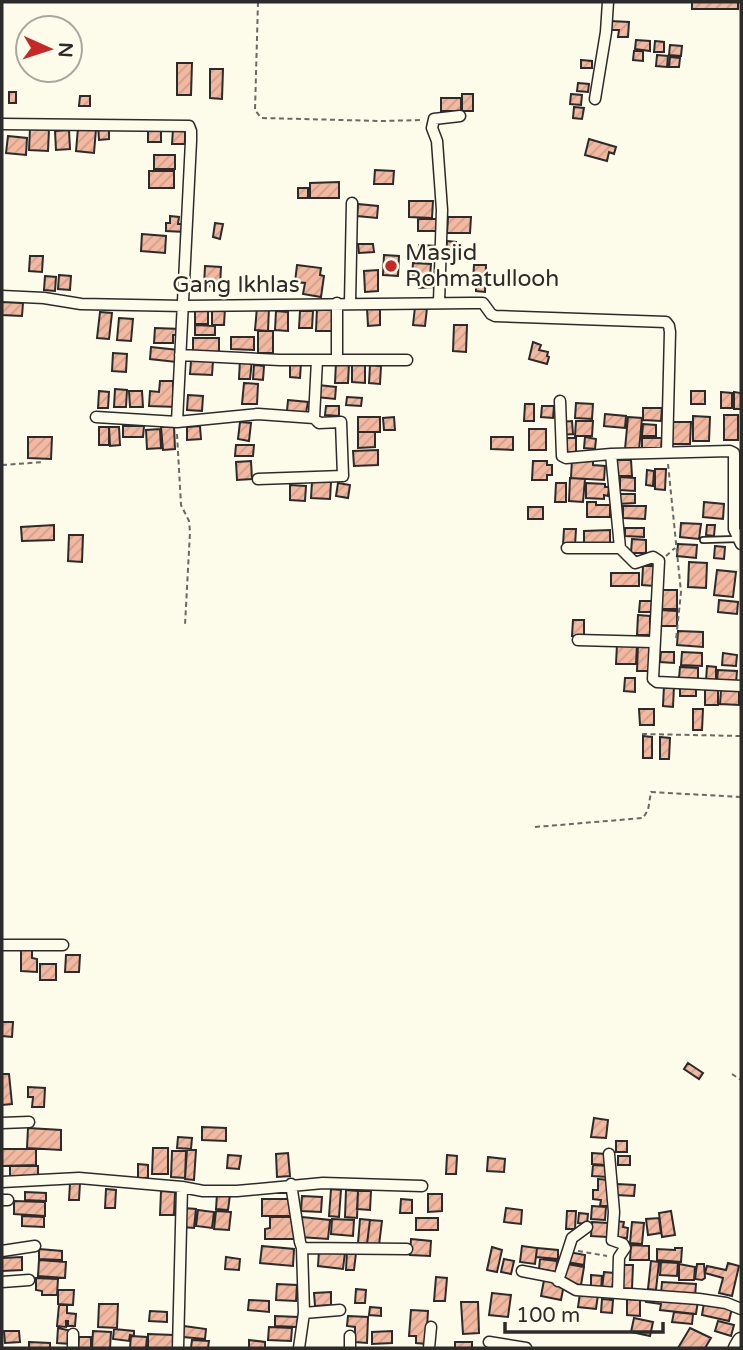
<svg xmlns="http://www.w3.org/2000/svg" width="743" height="1350" viewBox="0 0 743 1350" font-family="'Varela Round',sans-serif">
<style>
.building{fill:url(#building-hatch);stroke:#2b2b2b;stroke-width:2}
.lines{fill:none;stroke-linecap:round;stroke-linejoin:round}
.lane-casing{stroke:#2b2b2b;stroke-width:8}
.street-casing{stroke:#2b2b2b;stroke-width:13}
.primary-casing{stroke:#2b2b2b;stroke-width:19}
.path{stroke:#6a6964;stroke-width:2;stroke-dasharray:5 3.5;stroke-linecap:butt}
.lane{stroke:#fdfbea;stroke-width:4.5}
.street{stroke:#fdfbea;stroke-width:10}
.primary{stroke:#fdfbea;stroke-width:16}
.poi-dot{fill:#c62828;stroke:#fdfbea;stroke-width:2.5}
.labels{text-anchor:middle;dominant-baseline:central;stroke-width:5;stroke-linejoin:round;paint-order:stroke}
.poi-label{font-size:23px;fill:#2b2b2b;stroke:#fdfbea;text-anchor:start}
.street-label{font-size:23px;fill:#2b2b2b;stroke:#fdfbea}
</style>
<defs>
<pattern id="building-hatch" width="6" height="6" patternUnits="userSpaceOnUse" patternTransform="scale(1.75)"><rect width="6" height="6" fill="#f2b8a0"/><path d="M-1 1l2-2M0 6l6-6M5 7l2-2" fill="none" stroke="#d09e8a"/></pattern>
</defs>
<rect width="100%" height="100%" fill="#fdfbea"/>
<path class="building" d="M692 2H738V9H692Z
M610 21 629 22 628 37H618L619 30H609Z
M636 40 650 41V51L635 49Z
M655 41 664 42V52H654Z
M670 45 682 46 681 56 669 55Z
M634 51H643V61L633 60Z
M657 55 668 56 667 67 656 66Z
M670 57 680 58 679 67H669Z
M581 60 592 61V68H581Z
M177 63H192L191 95H177Z
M210 69H223L222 99 210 98Z
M578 83 589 84 588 92 577 91Z
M9 92H16V103H9Z
M462 94H473V111H462Z
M571 94 582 95 581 105 570 104Z
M80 96H90V106H79Z
M441 98H461V111H441Z
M574 107 584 108 582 119 573 118Z
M98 124 109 128V139L99 140Z
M30 128 49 129 48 151 29 150Z
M78 128 96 129 94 153 76 151Z
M148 128H161V142H148Z
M173 129H185V144H172Z
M69 130 70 149 56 150 55 131Z
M8 136 27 138 26 155 6 153Z
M589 139 616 147 614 154 609 152 607 161 585 155Z
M154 155H175V169H154Z
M375 170 394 171 393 184H374Z
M149 171H174V188H149Z
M339 182V198H310V183Z
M298 188H308V198H298Z
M409 201H433L432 218 409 217Z
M358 204 378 206 377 218 357 216Z
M170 216 179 217 178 224H186L185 232 166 231V223H170Z
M448 217H471L470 233H447Z
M418 219H437V231H418Z
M215 223 223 224 220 239 213 237Z
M142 234 166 236 165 253 141 251Z
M447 241 456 242 455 254 446 253Z
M358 244H373L374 252 359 253Z
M419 245 439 246V256L418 255Z
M384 255 399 256 398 276 383 275Z
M30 256H43L42 272 29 271Z
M413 263 431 264 430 276 412 275Z
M297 265 321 268 320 275 324 276 321 297 303 294 305 283 295 282Z
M474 265H486L485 292 476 291V281H473Z
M205 266 221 267 220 287 204 286Z
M378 270V291L365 292 364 271Z
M59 275 71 276 70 290 58 289Z
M45 276 56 277 55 291 44 290Z
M418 279H433V287L419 288Z
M2 302 23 303 22 316 2 315Z
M195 306 208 307V324H195Z
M212 307 225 308 224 325H212Z
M257 307H269L268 331 255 330Z
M415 307 427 308 425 326 413 325Z
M317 308H334L333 331H316Z
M367 308H380V325L368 326Z
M276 311 288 312V331L275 330Z
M300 311H313L312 328H299Z
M100 312 112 313 109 339 97 338Z
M119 318 133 319 131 341 117 340Z
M195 325 215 326V335H195Z
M454 325H467L466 352 453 351Z
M155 328 181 329 180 335H173V343H154Z
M258 331H273V353H258Z
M231 337H254V350L231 349Z
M193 338H219V352H193Z
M533 342 541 345 539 350 548 352 547 356 549 357 547 364 529 359Z
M151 347 178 350 176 362 150 359Z
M113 353 127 354 126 372 112 371Z
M240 359 252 360 250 379H239Z
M191 361H213L212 375 190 374Z
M336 362 349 363 348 383H335Z
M290 363H301L300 378 290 377Z
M352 363H365V383L352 382Z
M254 365 264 366 263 380 253 379Z
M370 365 381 366 380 384 369 383Z
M160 381H173V392H177V407L149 406 150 391 159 392Z
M244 383 258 384 257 404H242Z
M318 385 336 387 335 399 317 397Z
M115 389 127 390 126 407H114Z
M99 391 109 392 108 408H98Z
M129 391H142L143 407H130Z
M691 391H705V404H691Z
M721 392 732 393V408H721Z
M734 392 741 393V409H734Z
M188 395 203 396 202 411 187 410Z
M347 397 362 398 361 406 346 405Z
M288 400 308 402 306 413 287 411Z
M576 403 593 404 592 419 575 418Z
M525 404H534V421H524Z
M326 406H339V416L325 415Z
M542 406H554L553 418 541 417Z
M643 408H662L661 421 643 420Z
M605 414 626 416 625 428 604 426Z
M724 415H738V440H724Z
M693 416 710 417 709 441H693Z
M358 417H380V432H358Z
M394 417 395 430H384L383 418Z
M628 417 642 418 639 450 625 449Z
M572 421 573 434 561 435 560 422Z
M576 421H593L592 436H575Z
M240 422 251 423 249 441 238 439Z
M672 422H691L690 444H672Z
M643 424 656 425V436H642Z
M123 426H144L143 437H123Z
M174 426 175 449 163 450 161 427Z
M200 426 201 439 187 440V427Z
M99 427H109V445H99Z
M109 427H119L120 445 110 446Z
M160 429 161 448 147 449 146 430Z
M529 429H546V450H529Z
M358 432H375V447L358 448Z
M28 437H52L51 459 28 458Z
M491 437H513V450L491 449Z
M585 437 596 439 595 449 584 448Z
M562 438H576V452H562Z
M642 438H662L661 449 642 448Z
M236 445H254L253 456H235Z
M378 450V465L354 466 353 451Z
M572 458 593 459V465L605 466 604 480 571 478Z
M616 460H631L632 476H616Z
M251 461 252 479 237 480 236 462Z
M533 461H547V465H552V475H547V480H532Z
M655 469H666L665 490 655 489Z
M647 470 654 471 653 486 646 485Z
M620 477 635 478V491L620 490Z
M570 478 585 479 583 502 569 501Z
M312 482H331L330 499 311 498Z
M338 483 350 485 348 498 336 496Z
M556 483H566V502H555Z
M586 483 605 484V487H609L608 496 604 495V499L586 498Z
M290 485 306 486 305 501 290 500Z
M617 494H635V503L618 504Z
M587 502H596V505H610V517H587Z
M704 502 724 504 723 519 703 517Z
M623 506H646L645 519 623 518Z
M528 507H543V519H528Z
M681 523 701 524 699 539 680 537Z
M54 525V540L22 541 21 527Z
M707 525H715L714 536 706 535Z
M625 528H644V537L625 536Z
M564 529H576L575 546 563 545Z
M610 530V546H584V531Z
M69 535H83L82 562 68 561Z
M632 539 646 540V553H631Z
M678 544 697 545 696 558 677 556Z
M715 546 725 547 724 559 714 558Z
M689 562 707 563 706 588 688 587Z
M643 566H654V586L642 585Z
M717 570 736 572 733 597 714 595Z
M611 573H639V586H611Z
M659 590H677V609H659Z
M719 600 738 602 737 614 718 612Z
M640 601H652L651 612H639Z
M658 610 677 611V626H657Z
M638 615 650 616V635H637Z
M573 620H584V637L572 636Z
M678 631 703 632V647L677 645Z
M638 643 650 644 649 671H637Z
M617 644 637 645 636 664H616Z
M661 652H674V663L660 662Z
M682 652 702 653V666L681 665Z
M723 653 737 655 736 666 722 665Z
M707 666 716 667V681H706Z
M680 667 698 668V679L679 678Z
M718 670 737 671 736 683 717 681Z
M625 678H635V692L624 691Z
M664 685 674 686 673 707 663 706Z
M680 686H696V696H680Z
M705 689H718V705H705Z
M721 690 739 691V705L720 704Z
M639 709H654V725H640Z
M693 709H703L702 730H693Z
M643 736 652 737V758H643Z
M660 737 670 738 669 759H660Z
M21 949 32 950V958L37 959V972L21 971Z
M66 955H80L79 972H65Z
M40 964H56V980H40Z
M2 1022H13L12 1037 2 1036Z
M688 1063 703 1073 699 1079 684 1069Z
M2 1074H9L12 1104 2 1105Z
M28 1087 45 1088 44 1107H32L33 1097H28Z
M594 1118 608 1120 606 1138 591 1137Z
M202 1127 226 1128V1141L202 1140Z
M28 1128 61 1130V1150L27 1148Z
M178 1137 192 1138 191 1149 177 1148Z
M616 1141H627V1152H616Z
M153 1148H168V1174H152Z
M2 1149H36V1165L2 1166Z
M187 1150H196L194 1180 185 1179Z
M172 1151H186L185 1178 171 1177Z
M288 1153 290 1176 277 1177 276 1154Z
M592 1153 606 1154 605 1165 592 1164Z
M228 1155 241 1156 239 1169 227 1168Z
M447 1155 457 1156 456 1174H446Z
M618 1156H630V1165H618Z
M488 1157 505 1159 504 1172 487 1171Z
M138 1164 148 1165V1178H138Z
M593 1165 609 1166 608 1177 592 1176Z
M10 1166H38V1176H10Z
M598 1179 610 1180 611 1206H600L601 1200 593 1199V1190H598Z
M70 1183H80L79 1200H69Z
M617 1184 635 1185 634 1196 616 1195Z
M106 1189 116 1190 115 1208H105Z
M331 1189 341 1190 339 1217 329 1216Z
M346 1190 358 1191 357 1218 345 1217Z
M161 1191 175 1192 174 1215H160Z
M358 1191H371L370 1210 357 1209Z
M25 1192 46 1193V1201L25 1200Z
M217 1194 230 1195 228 1210 216 1209Z
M428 1194H442V1211L428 1212Z
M302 1196 322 1197 321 1212 301 1211Z
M262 1199H292V1216H262Z
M401 1199 412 1200V1213H400Z
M14 1201 45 1202V1216L14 1214Z
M592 1206 606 1207 605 1220 591 1219Z
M184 1208 196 1209 194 1228 182 1227Z
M506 1208 522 1210 521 1224 504 1222Z
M198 1210 214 1212 212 1228 196 1226Z
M216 1211 231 1212 229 1230 214 1229Z
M567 1211H576L575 1229H566Z
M671 1211 675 1235 662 1237 659 1213Z
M579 1213 588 1214 587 1224 578 1223Z
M22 1216 44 1217V1227L22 1226Z
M270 1217H294V1239H265V1229L270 1228Z
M302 1217 330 1220 328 1239 300 1237Z
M416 1218H438V1230H416Z
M659 1218 661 1233 648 1235 646 1219Z
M332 1219 354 1220 353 1236 331 1234Z
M360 1219 370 1220 367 1244 358 1243Z
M370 1220 382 1221 379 1245 367 1244Z
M616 1221 624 1222 623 1227 628 1228 627 1238 614 1237Z
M592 1222 608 1223 607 1237 591 1236Z
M632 1222 644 1223 642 1244 630 1243Z
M411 1239 431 1241 430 1256 410 1255Z
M631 1245 649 1246V1260H630Z
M262 1246 294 1249 293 1266 260 1263Z
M522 1246 537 1248 535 1264 520 1262Z
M492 1247 502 1250 497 1272 487 1270Z
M537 1248 558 1250V1259L536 1257Z
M675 1248H682L681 1262 657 1260V1249L675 1250Z
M39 1249 62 1251V1260L39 1259Z
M319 1250 345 1252 343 1269 318 1266Z
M347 1252 356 1253 354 1270H346Z
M569 1252 585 1255 584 1265 567 1262Z
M22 1257V1270L2 1271V1258Z
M226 1257 240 1259 239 1270 225 1269Z
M504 1259 514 1261 511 1274 501 1272Z
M540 1259 557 1261 556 1272 539 1269Z
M39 1260 66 1262 65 1278 38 1276Z
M651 1261 659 1262 656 1290 648 1289Z
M661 1262 678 1263 677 1276 660 1275Z
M728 1263 739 1266 732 1296 719 1293 723 1278 705 1273 707 1266 726 1270Z
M567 1264 584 1267 581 1285 563 1282Z
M679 1264 695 1267 694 1280H679Z
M697 1264H704L705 1278 702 1280 695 1279Z
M620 1265H633L632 1289H619Z
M604 1272 614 1273 612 1290 602 1289Z
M591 1275 602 1276 601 1290H591Z
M436 1277 447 1278 445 1301H434Z
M36 1278 58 1279 57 1295H42V1291L36 1290Z
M544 1280 564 1284 561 1300 541 1296Z
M662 1282 696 1284 695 1297 661 1294Z
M277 1284 297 1285 296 1301 276 1300Z
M356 1289 366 1290 365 1303H355Z
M58 1290H74L73 1305 58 1304Z
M331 1292V1305L315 1306 314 1293Z
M492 1293 511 1295 508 1317 489 1315Z
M580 1293 598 1295 596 1309 578 1307Z
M647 1295 698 1301 696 1314 660 1310 661 1304 646 1302Z
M602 1299 613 1300 612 1313 601 1312Z
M627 1299 640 1300V1316L627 1315Z
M249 1300 269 1301V1312L248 1310Z
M461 1302H478L479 1333 463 1334Z
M704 1303 732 1308 729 1321 702 1315Z
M99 1304H118L117 1328 98 1327Z
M59 1305H67V1313L76 1314 75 1326H68V1321H66V1327L57 1326Z
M370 1307 381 1308V1316L369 1315Z
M411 1310 428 1311 426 1344 416 1343V1336H409Z
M150 1311 167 1312V1322L149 1321Z
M674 1312 693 1314 692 1324 672 1322Z
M275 1316 298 1317 297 1327 275 1326Z
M348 1316 368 1317 367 1343 355 1342V1327L347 1326Z
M634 1318 653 1322 650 1336 631 1332Z
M718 1321 734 1325 731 1336 715 1331Z
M184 1326 206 1329 205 1339 183 1337Z
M269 1327 292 1328 291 1341 268 1340Z
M58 1328 72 1331 71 1344 57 1343Z
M690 1328 711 1338 705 1348H678Z
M114 1329 134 1331V1336L130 1335 129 1341 113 1339Z
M4 1331H19L20 1342 5 1343Z
M93 1331 111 1332 110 1348H92Z
M392 1331V1343L372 1344V1332Z
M148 1334 174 1335 173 1348H148Z
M131 1336 147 1337 146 1348H130Z
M79 1337H91V1348H78Z
M192 1340 209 1341 208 1348H191Z
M249 1340 265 1342V1348H249Z
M29 1342 50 1343V1348H29Z
M455 1342H472V1348H455Z"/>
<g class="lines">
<g class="lane-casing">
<path id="lane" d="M703 540 737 539"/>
</g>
<g class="street-casing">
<path id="street" d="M595 99 606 32 608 2
M2 124 189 126 191 131V141L177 422
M2 296 44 298 81 304 184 306 471 303H483L491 314 495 316 666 322 669 326 670 332 667 452
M439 302 442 210 437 141 432 128 434 119 460 116
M350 303 352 203
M180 355 280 360H407
M337 360V303
M560 401 562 456 566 458 611 454 620 548 635 563 653 557 659 561 653 679 657 682 741 686
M96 417 177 422 258 414 314 418 317 360
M611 454 730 451 734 453V529L741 544
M258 479 343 476 341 422 319 423 314 418
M567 548H620
M578 640 653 642
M2 945H63
M2 1123 29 1122
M609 1154 614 1212 612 1240 623 1244 625 1248 619 1257 618 1293
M2 1182 79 1178 182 1187 203 1191H237L323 1183 422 1186
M291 1184 300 1242 302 1248 304 1313 299 1348
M2 1200H8
M302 1248 407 1249
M2 1251 35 1246
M522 1271 553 1277 576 1290 699 1299 726 1303 741 1309
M558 1281 572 1238 587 1227
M2 1282 29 1280
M304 1313 340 1310
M350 1336V1348
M489 1342 526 1348
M73 1348V1334
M178 1348 182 1187
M429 1348 431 1327"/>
</g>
<g class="primary-casing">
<path id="primary" d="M737 1348 741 1341"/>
</g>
<path class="path" d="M258 2 255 110 261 118 382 121 423 120
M177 434 181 505 189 521 190 532 185 625
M668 464 681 592 676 640
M2 465 43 462
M666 556 675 548
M642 734 741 736
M535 827 643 818 648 810 651 792 741 797
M732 1074 741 1080
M578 1251 607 1256"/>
<use href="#lane" class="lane"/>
<use href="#street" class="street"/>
<use href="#primary" class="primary"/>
</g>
<circle class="poi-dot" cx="391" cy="266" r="7"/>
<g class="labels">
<g class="poi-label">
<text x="405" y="253">Masjid<tspan x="405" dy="26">Rohmatullooh</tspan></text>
</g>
<g class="street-label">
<text x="236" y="285">Gang Ikhlas</text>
</g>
</g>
<rect width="743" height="1350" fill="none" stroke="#2b2b2b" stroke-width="7"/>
<g transform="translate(49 49) rotate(93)"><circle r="33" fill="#fdfbea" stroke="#a9a89e" stroke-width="2"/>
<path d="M0-5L12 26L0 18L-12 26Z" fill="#c62828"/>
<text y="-10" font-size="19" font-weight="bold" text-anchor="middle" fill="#2b2b2b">N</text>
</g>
<path d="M505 1322v10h158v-10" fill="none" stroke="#2b2b2b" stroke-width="3.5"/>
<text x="516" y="1322" font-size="21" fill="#2b2b2b" stroke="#fdfbea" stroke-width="5" paint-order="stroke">100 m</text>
</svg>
